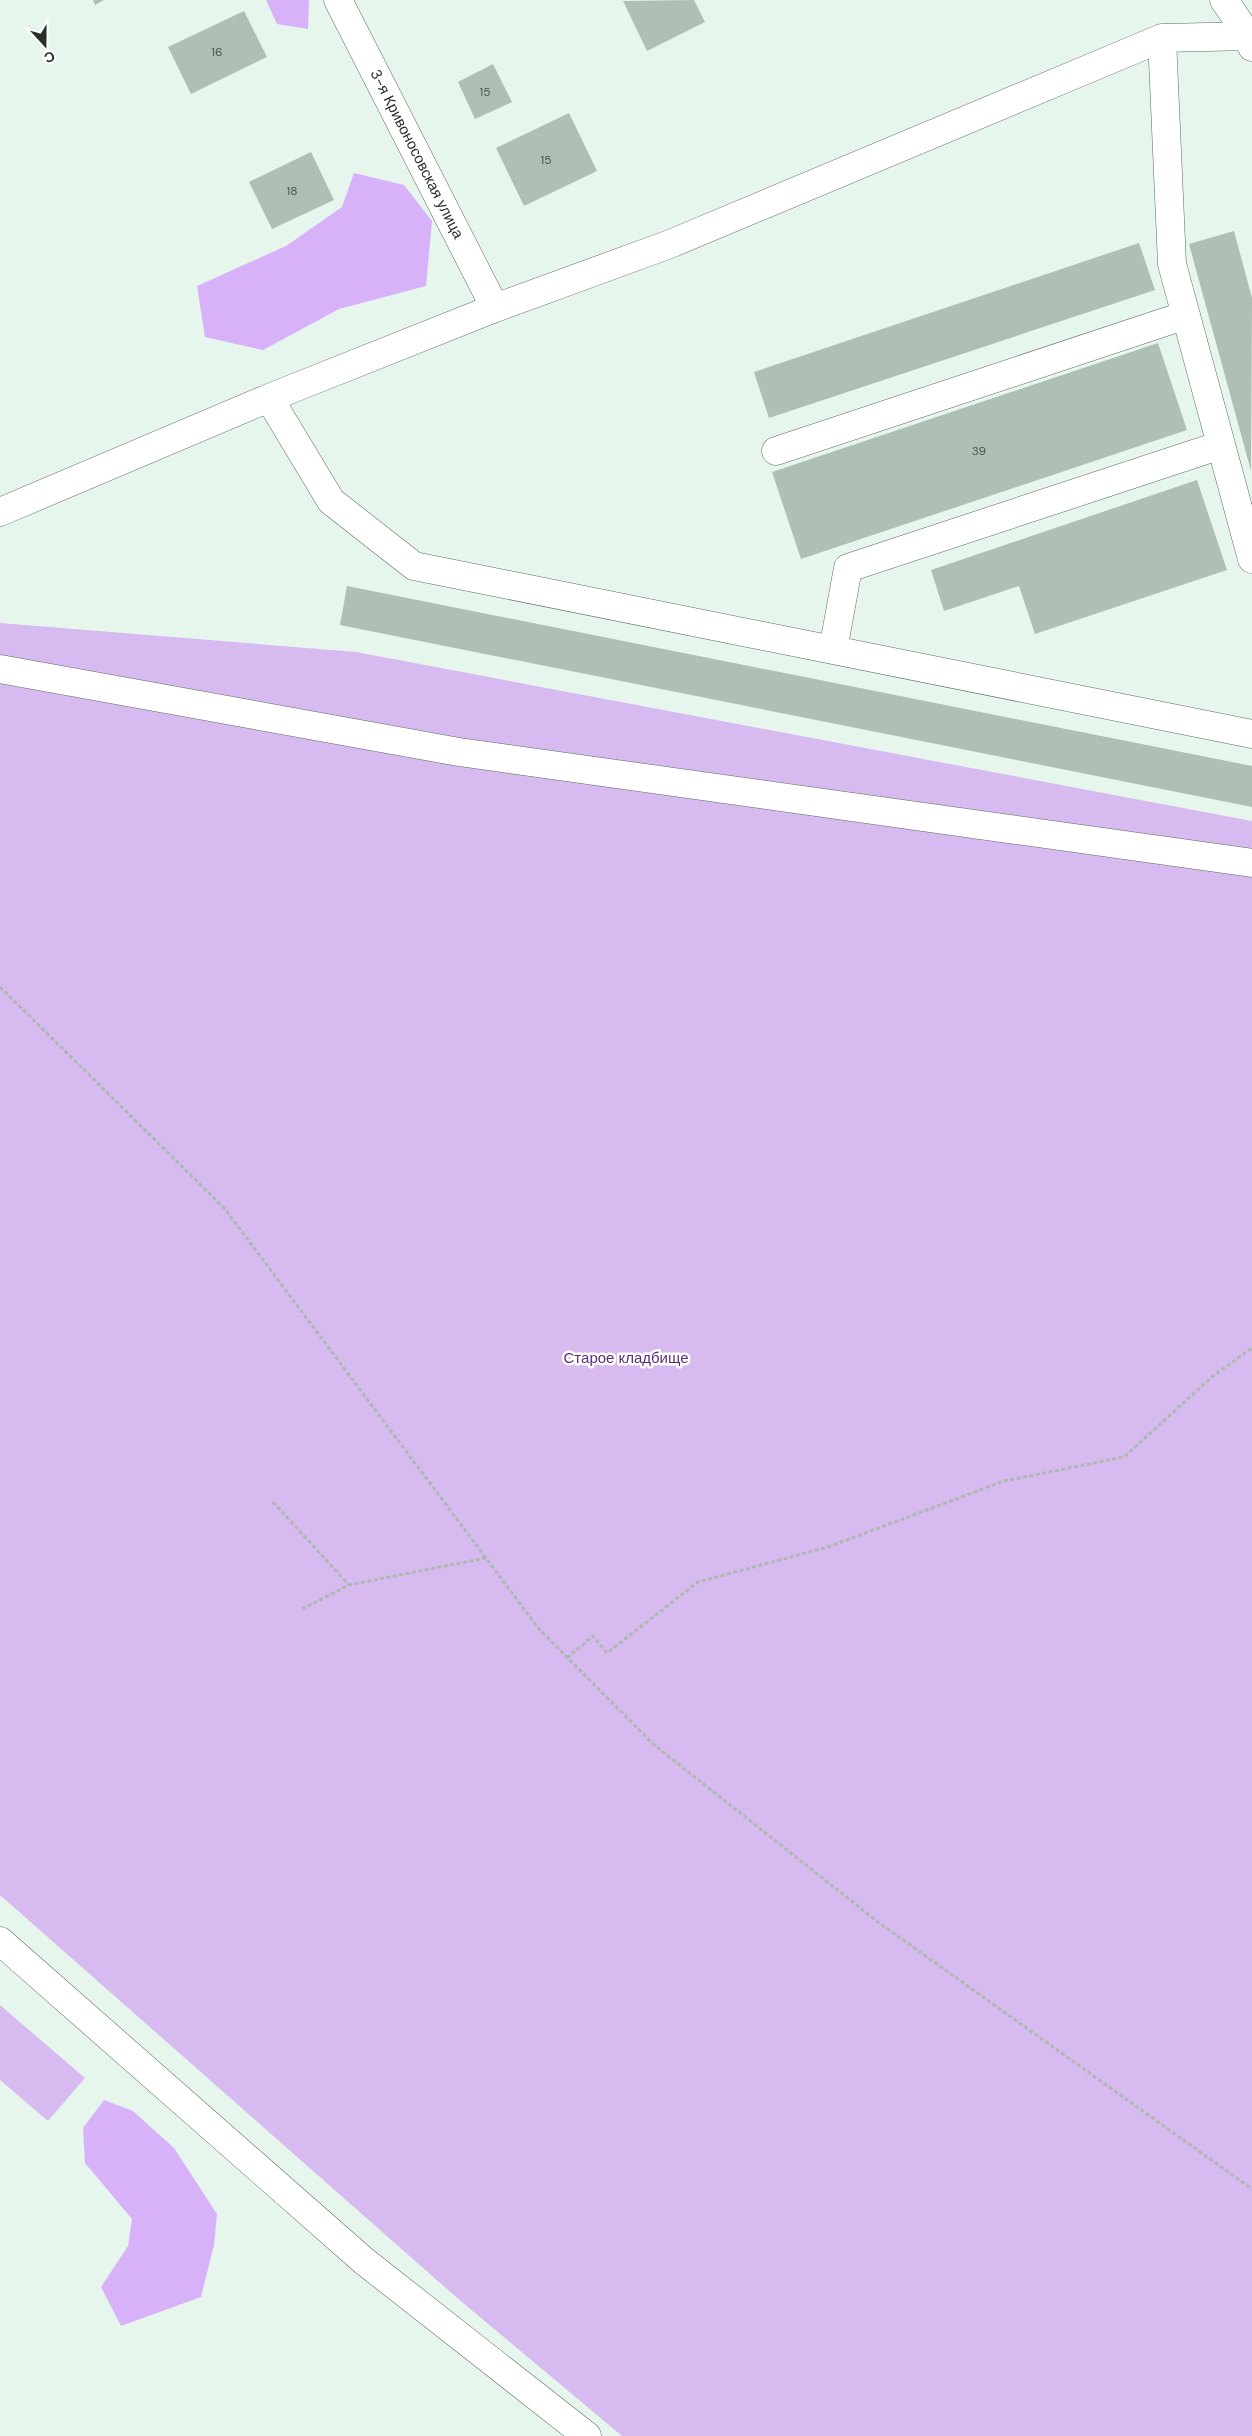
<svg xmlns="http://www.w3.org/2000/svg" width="1252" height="2436" viewBox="0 0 1252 2436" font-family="'DM Sans',sans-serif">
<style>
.green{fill:#d7bbf0}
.forest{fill:#d8b2f8}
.building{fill:#b0bfb5}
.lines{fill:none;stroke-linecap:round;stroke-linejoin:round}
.minor-casing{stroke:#5d6a61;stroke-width:29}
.path{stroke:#acb8b0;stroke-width:3;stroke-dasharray:4 2.5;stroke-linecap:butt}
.minor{stroke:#fff;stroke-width:28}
.labels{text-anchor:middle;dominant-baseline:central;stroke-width:5;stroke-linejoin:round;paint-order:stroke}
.number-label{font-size:12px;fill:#4b534e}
.street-label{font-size:15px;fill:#292f2b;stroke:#fff}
.park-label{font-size:15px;fill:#5c2d7d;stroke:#fff}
</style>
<rect width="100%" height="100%" fill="#e7f6ec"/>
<path class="green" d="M0 623 356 652 1252 821V2436H622L456 2297 0 1895Z
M0 2005 85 2078 48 2121 0 2080Z"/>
<path class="forest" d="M266 0H309L308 29 277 24Z
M354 173 404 185 432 221 426 286 339 309 263 350 205 337 197 286 286 246 342 207Z
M104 2100 133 2111 174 2148 217 2214 214 2245 201 2297 121 2326 101 2287 128 2246 132 2219 85 2163 83 2128Z"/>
<path class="building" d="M93 0H104L95 5Z
M694 0 705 22 647 51 623 1Z
M244 11 267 57 191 94 168 47Z
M493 64 512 102 475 119 458 82Z
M569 113 597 171 524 206 496 148Z
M311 152 334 200 272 229 249 182Z
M1234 231 1252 298 1251 471 1189 244Z
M1139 243 1155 290 769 418 754 372Z
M1158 343 1187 430 801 559 772 472Z
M1197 480 1227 570 1035 634 1019 586 944 611 931 570Z
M347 586 1252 766V807L340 625Z"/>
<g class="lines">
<g class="minor-casing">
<path id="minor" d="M338 0 495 308
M1224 0 1247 34 1252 47
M1162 38 1172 264 1252 559
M269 398 331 501 414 566 1252 734
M776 451 1186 315
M0 512 269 398 495 308 670 244 1162 38 1252 36
M833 650 848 568 1221 445
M0 669 459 752 1252 863
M0 1941 364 2261 587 2436"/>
</g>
<path class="path" d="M0 987 225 1209 539 1629 653 1744 878 1922 1252 2189
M273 1502 349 1585
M302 1609 349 1585 486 1558
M567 1658 593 1636 607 1653 698 1582 828 1547 1004 1481 1124 1457 1213 1376 1252 1348"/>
<use href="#minor" class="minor"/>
</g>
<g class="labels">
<g class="number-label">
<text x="217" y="52">16</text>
<text x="485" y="92">15</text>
<text x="546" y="160">15</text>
<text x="292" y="191">18</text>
<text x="979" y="451">39</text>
</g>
<g class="street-label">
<text transform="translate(417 154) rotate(63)">3-я Кривоносовская улица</text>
</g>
<g class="park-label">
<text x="626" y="1358">Старое кладбище</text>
</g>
</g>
<g transform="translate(45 45) rotate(159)" stroke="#ffffff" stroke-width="4" paint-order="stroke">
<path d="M0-4L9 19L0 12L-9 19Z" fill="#292f2b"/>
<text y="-8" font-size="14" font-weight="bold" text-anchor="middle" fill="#292f2b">С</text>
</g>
</svg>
